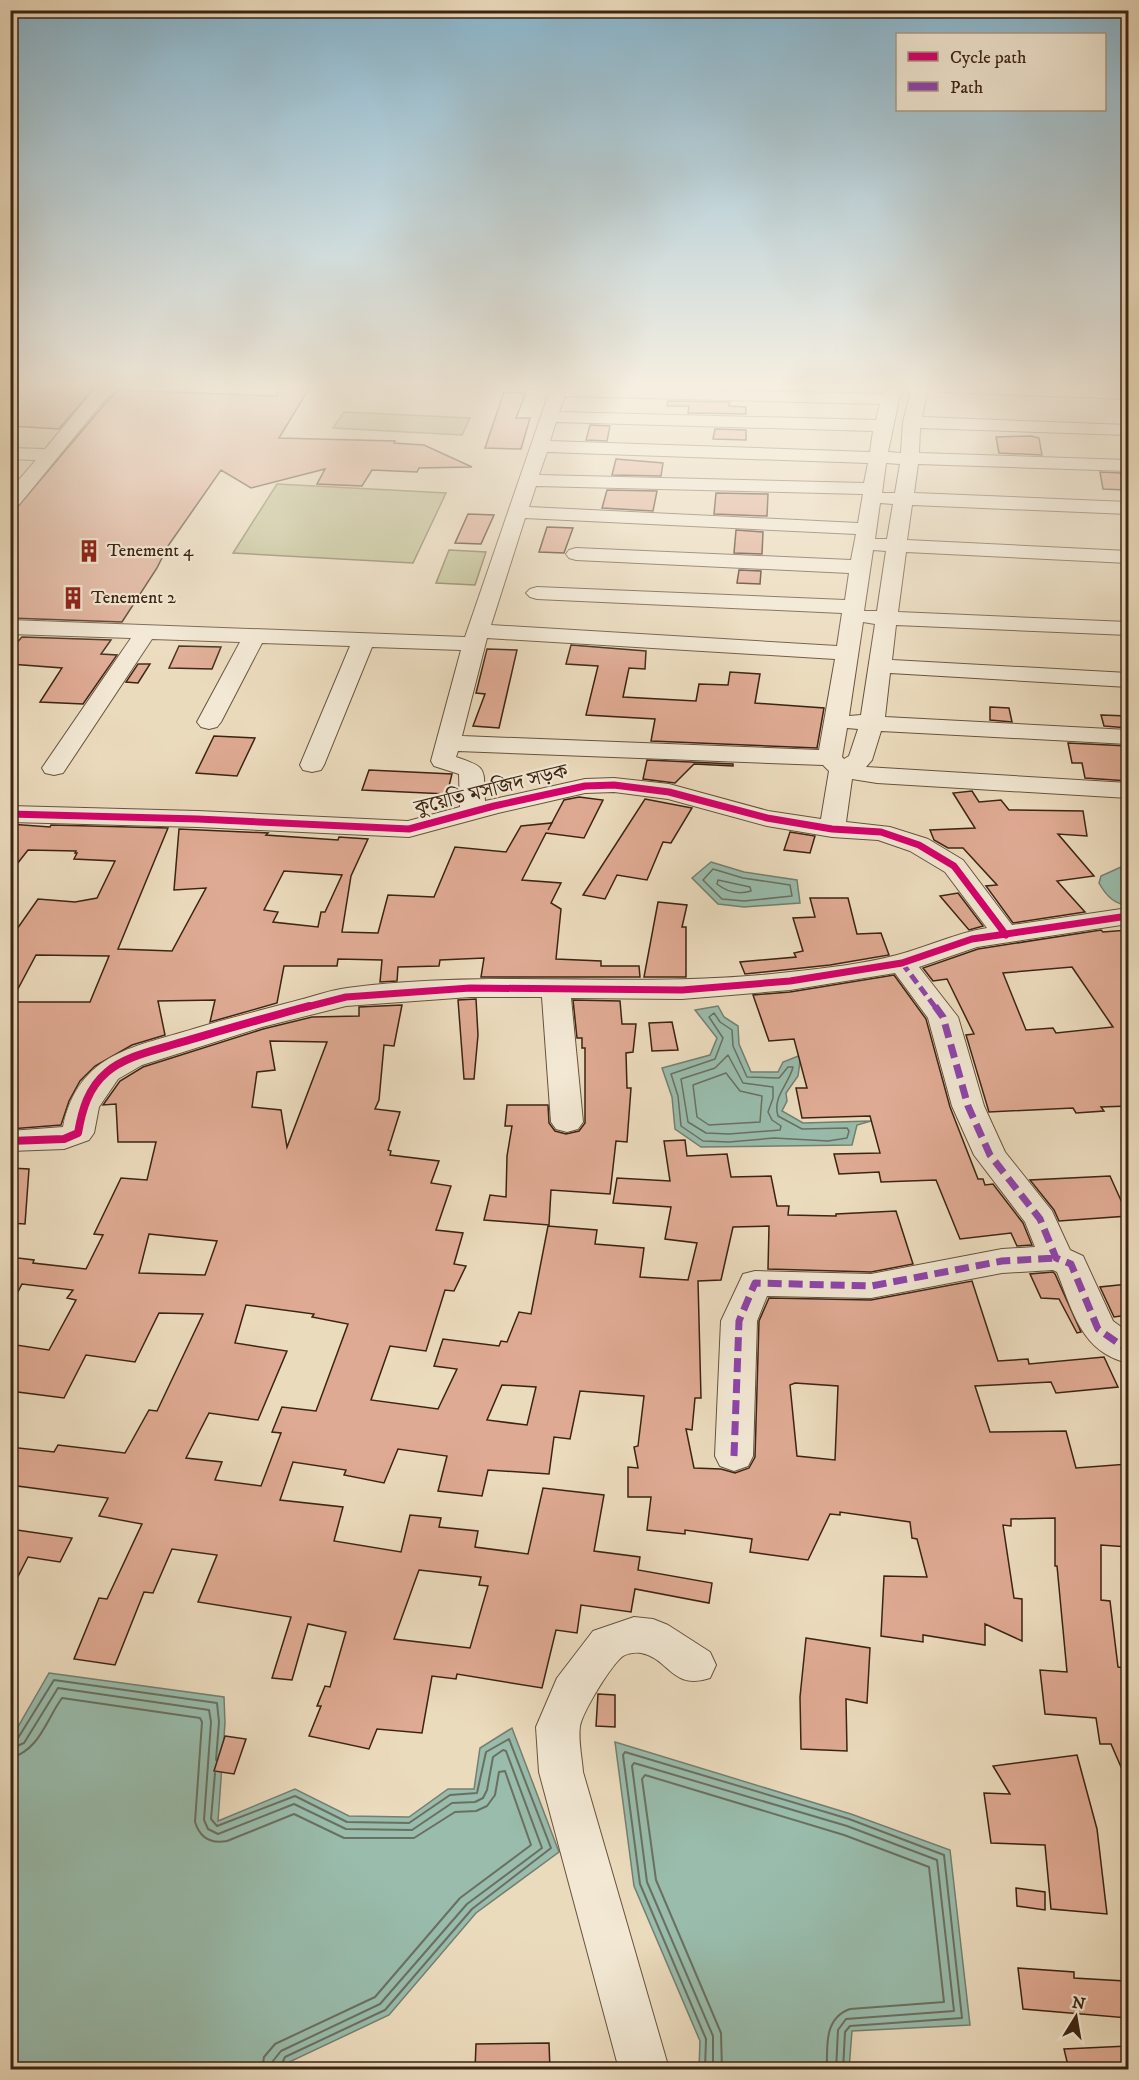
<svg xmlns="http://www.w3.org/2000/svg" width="1139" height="2080" viewBox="0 0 1139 2080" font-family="'IM FELL DW Pica','Noto Serif Bengali',serif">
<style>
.green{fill:#bcbe8e;stroke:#7c7150;stroke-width:1.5}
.water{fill:#99bcac;stroke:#747f6f;stroke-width:1.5}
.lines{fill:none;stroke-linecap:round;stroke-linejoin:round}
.shore-far1{stroke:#6a7060;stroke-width:1.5}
.shore{stroke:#6a7060;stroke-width:2}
.canal{fill:#99bcac;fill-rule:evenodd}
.building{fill:#dfaa93;stroke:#3c2413;stroke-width:1.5;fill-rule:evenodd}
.minor-casing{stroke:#68523e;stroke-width:2}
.minor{fill:#f2e8d4;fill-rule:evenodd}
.quiet-far1{stroke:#8e44ad;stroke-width:5;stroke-dasharray:10 5;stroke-linecap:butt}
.quiet{stroke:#8e44ad;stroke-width:7;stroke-dasharray:14 7;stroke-linecap:butt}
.cycleway-far1-casing{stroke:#f2e8d4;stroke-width:10}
.cycleway-casing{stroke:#f2e8d4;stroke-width:12}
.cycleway-far1{stroke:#d6006c;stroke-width:7}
.cycleway{stroke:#d6006c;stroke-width:8}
.labels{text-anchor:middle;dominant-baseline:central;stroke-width:4.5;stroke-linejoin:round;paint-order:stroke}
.far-poi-label{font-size:18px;fill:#3c2413;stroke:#f2e8d4;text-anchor:start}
.street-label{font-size:21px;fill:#3c2413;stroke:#f2e8d4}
</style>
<rect width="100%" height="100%" fill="#ebdbbd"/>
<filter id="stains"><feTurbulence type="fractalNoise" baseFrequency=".00333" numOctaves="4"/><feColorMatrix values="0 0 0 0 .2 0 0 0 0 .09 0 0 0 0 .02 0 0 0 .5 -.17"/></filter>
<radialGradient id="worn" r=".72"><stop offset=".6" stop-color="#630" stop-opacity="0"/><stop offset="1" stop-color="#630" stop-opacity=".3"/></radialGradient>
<path class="green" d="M344 412 470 418 462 435 333 428Z
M277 484 446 493 413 563 233 553Z
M449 550 486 552 475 585 436 583Z"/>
<path class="water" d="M711 862 744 872 797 880 800 903 744 907 718 904 692 878Z
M1121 867H1128V905C1114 905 1105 894 1099 883L1101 876Z
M718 1006 724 1017 738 1026 739 1044 751 1072H778L783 1062 801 1055 798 1076 786 1093 787 1101 782 1111 803 1123 871 1121 857 1125 852 1145 701 1147 675 1129 672 1097 662 1068 710 1055 717 1038 695 1010Z
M49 1673 224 1697 225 1723 218 1821 295 1789 349 1816 409 1817 448 1789H474L480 1748 512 1728 559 1852 476 1913 389 2015 287 2063 283 2069 11 2070V1739Z
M615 1742 851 1814 950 1850 970 2025 852 2031 849 2069H699L700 2041 634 1886Z"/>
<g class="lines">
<path class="shore-far1" d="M713 869 743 878 790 885 792 896 744 901 722 899 703 880Z
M718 880 750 887 751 891C738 895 727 892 717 884Z
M714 1013 720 1022 732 1030 733 1046 747 1077 779 1078 788 1067H793C789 1084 772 1097 778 1116L802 1129 847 1128 849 1131 847 1138 828 1141 774 1138 729 1142 703 1141 681 1126 678 1096 671 1074 715 1059 723 1038 709 1017Z
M728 1055 743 1083 773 1087V1098L768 1112 772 1120 781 1126 780 1130 729 1134 706 1133 688 1122 681 1079 715 1068Z
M726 1073 740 1091 762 1096 760 1122 709 1125 697 1117 693 1085Z"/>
<path class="shore" d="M10 1741 18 1738 54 1680 217 1703 219 1722 216 1760
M10 1749 24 1743 58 1688 209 1710 211 1722 204 1820 208 1829 218 1834 294 1804 346 1829 412 1830 452 1803 475 1802 483 1798 487 1790 493 1757 503 1750 506 1751 542 1848 467 1904 380 2004 281 2051 273 2061 271 2070
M10 1758C39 1751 46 1720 62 1698L200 1718 202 1722 195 1822C200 1838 211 1844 227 1841L294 1814 344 1838H414L455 1812 476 1811 487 1806 495 1795 499 1772 505 1771 531 1845 460 1898 375 1997 275 2044 264 2057 262 2070
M215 1773 211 1819 217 1826 295 1796 347 1822 409 1823 450 1795 477 1793 486 1752 509 1739 551 1848 472 1909 385 2010 285 2057 279 2070
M705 2070 706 2039 640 1884 623 1755 625 1752 849 1819 944 1855 962 2018 850 2026 845 2032 843 2070
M713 2070V2036L647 1882 632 1766 634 1763 847 1826 937 1860 954 2011 846 2019 838 2030 836 2070
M722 2070 721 2033 656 1880 642 1779 645 1775 844 1835 929 1867 944 2002 850 2009C824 2018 827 2046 827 2070"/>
<path class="canal" d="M110 387H131L129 390C114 394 60 410 49 399L56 395Z"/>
</g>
<path class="building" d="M10 387H95L59 429 10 426Z
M277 387H310L279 438 395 441 394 443 424 445 472 467 419 468 417 472 372 470 362 486 317 484 325 469 251 488 221 470 168 546 157 568 122 622 10 618V516L108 400 119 390 277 396Z
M504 392 526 393 516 418H530L521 449 485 448Z
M668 401 730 402 729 406 746 407V414L688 413 689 406H667Z
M590 425 610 426 607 441 586 440Z
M715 429 746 430V440L713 439Z
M1031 436 1039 438 1042 455 999 453 996 437Z
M616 459 663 463 661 476 612 475Z
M1100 472 1121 473 1125 490 1103 489Z
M607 490 657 491 653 511 602 508Z
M716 493 768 494 767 516 714 514Z
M468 514 494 515 481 544 455 543Z
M547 527 573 528 564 553 539 552Z
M736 530 763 532 762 554 734 553Z
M739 570 761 571 760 584 737 583Z
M22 637 111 640 101 654 117 655 83 704 40 702 62 668 10 664V650Z
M571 645 646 651 645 669 629 668 623 697 696 701 699 684 728 685 730 672 760 674 755 703 824 708 817 748 651 741 655 719 586 715 598 666 566 664Z
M179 646 221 647 212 669 169 668Z
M487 649 517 650 499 728 473 726 485 694 476 693Z
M138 664H150L138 683 126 682Z
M990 707 1009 708 1012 722 990 720Z
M1101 715 1128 716V728L1104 726Z
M214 736 255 738 237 776 196 773Z
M1068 743 1128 746V781L1085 778 1082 763H1072Z
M647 760 733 764V766L694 764 675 783 643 779Z
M369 770 452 774 447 794 362 790Z
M972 791 979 802 1001 800 1009 810 1083 811 1087 836 1058 834 1094 876 1057 881 1085 912 1013 923 986 886 997 885 963 848H948L934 840 930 830 975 828 953 793Z
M579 797 603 800 584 838 546 833 522 880 561 883 551 903 561 909 556 959 601 961V966H639L640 977H481L484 958 440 960 439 966 398 967 397 981 380 982 382 960 338 959 337 966H284L277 1003 210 1022 215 1000 158 1001 165 1035 132 1045 95 1066 80 1081 69 1101 61 1125 10 1129V939L38 899 75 902 97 898 115 861 74 859 77 853H75L76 851 28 850 10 873V824L50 827 51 825 168 828 118 949 172 951 206 888 174 890 179 829 268 833 266 835 338 840 339 837 368 839 351 876 342 932 378 933 388 895 434 897 455 847 506 852 521 826 552 823 548 830 564 800ZM284 871 342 875 325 912H321L318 927 273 922 278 912 264 910ZM36 955 109 956 90 1002H11Z
M645 799 692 808 671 843 663 842 647 880 617 875 605 899 583 895Z
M790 832 815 836 810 853 784 850Z
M958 893 983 926 969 930 940 896Z
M810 898H848L857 934 881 933 889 955 830 965 745 974 740 962 796 957 794 953 803 951 793 918 815 917Z
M658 902 687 905 682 927H686V977H644Z
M1101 930 1103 932 1128 930V1106L1101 1107 1104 1111 1076 1113 1073 1108 989 1112 966 1035 974 1034 947 979 933 981 923 968 978 949ZM1072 967 1113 1027 1056 1033 1053 1028 1026 1030 1003 973Z
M894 975 926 1019 950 1107 978 1179H983L985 1185 993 1184 1023 1223 1032 1245 1017 1246 1011 1233 960 1239 936 1180 881 1182 879 1172 839 1174 834 1154 880 1153 870 1116 802 1118 796 1088H807L794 1039 769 1041 753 995 790 992Z
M476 999 478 1035 474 1079H464L458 1000Z
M573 1000 620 1001 622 1024H636L633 1052 626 1053 627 1088H631L627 1142 616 1141 610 1194 551 1190 549 1225 484 1220 490 1195 506 1197 507 1156 512 1126H505L507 1105H548L549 1123 555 1131 566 1134 579 1131 585 1123V1048H582V1038H577Z
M402 1005 394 1046 384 1045 379 1100 375 1109 400 1112 388 1150 391 1151 390 1155 439 1161 431 1183 451 1186 436 1230 463 1233 454 1264 466 1266 454 1291 445 1290 426 1351 390 1346 371 1400 438 1409 457 1369 434 1366 443 1339 499 1346 501 1341 507 1342 519 1312 531 1314 548 1226 597 1230 595 1244 644 1248 640 1277 688 1280 697 1243 665 1239 671 1207 613 1203 617 1178 670 1181 664 1141 685 1140 687 1156 727 1154 731 1177 771 1176 777 1206H789L788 1215 836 1216V1214L896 1211 913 1264 871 1272 768 1269 769 1226 733 1227 721 1280 698 1281 701 1398H695L692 1430 686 1429 694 1468 721 1469 735 1473 749 1468 755 1457 759 1321 769 1298 871 1300 972 1281 998 1361 1028 1359 1029 1364 1104 1357 1118 1387 1056 1393 1051 1382 975 1386 990 1432 1066 1431 1076 1468 1128 1464V1547L1101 1545V1600L1110 1601 1118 1667 1128 1668V1783L1111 1744H1100L1096 1718 1045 1714 1040 1670 1067 1672 1057 1566H1055V1518L1011 1519V1526L1003 1525 1014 1598 1022 1599V1641L985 1624V1645L923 1635V1642L881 1636 884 1576 927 1577 917 1539 912 1538 910 1522 840 1512V1515L830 1514 808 1560 750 1552 752 1539 685 1530V1534L647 1530 651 1497H628V1467L638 1468 634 1447 638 1446 644 1396 580 1391 570 1439 554 1437 549 1474 488 1470 482 1496 438 1491 447 1456 398 1449 384 1483 344 1475 346 1470 293 1462 280 1500 343 1507 334 1541 401 1552 410 1515 441 1518 439 1527 478 1531 475 1547 528 1554 543 1488 604 1495 594 1551 640 1557 638 1570 712 1583 709 1603 635 1589 631 1612 581 1605 577 1633 556 1630 542 1688 457 1674 456 1679 432 1676 422 1733 377 1729 369 1749 309 1736 321 1706H317L325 1686 330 1687 346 1632 308 1624 292 1680 272 1678 291 1617 198 1602 217 1555 172 1549 153 1593 144 1592 115 1665 74 1659 99 1598 107 1599 142 1524 99 1516 108 1498 10 1485V1447L54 1452 58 1445 125 1453 149 1410 157 1411 203 1314 159 1313 135 1362 86 1355 64 1398 10 1391V1344L49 1350 76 1300 67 1298 73 1290 22 1284 10 1307V1257L34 1260 33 1263 86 1269 103 1235 94 1234 121 1178 147 1180 156 1142H118L116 1104 103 1105 120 1081 143 1067 263 1029 312 1017 359 1016V1007ZM270 1041 327 1042 287 1147 281 1110 252 1107 257 1072 275 1070ZM149 1234 217 1241 205 1275 139 1273ZM246 1305 314 1314 312 1317 348 1324 316 1411 282 1407 272 1432 281 1433 261 1486 215 1480 222 1462 186 1458 209 1413 258 1420 287 1351 235 1343ZM795 1383 838 1386 835 1460 797 1456 790 1385ZM502 1385 536 1387 527 1425 487 1420ZM419 1570 481 1577 479 1585 488 1586 470 1648 394 1639Z
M672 1022 678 1050 652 1051 649 1023Z
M10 1168 29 1169 25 1224 10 1223Z
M1110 1176 1128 1216 1059 1221 1054 1210 1030 1180Z
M1053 1272 1055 1274 1081 1332 1077 1333 1059 1299 1041 1298 1030 1274Z
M1128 1284V1315L1114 1317 1100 1287Z
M10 1529 72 1538 60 1562 28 1557 10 1592Z
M806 1638 870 1648 867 1703 846 1699 847 1751 801 1749 800 1697Z
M598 1694 615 1695V1727L596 1726Z
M225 1736 246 1739 234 1774 214 1771Z
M1077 1755 1097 1829 1107 1914 1051 1909 1045 1845 991 1843 984 1793 1010 1794 993 1766Z
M1016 1888 1045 1892V1910L1017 1906Z
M1018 1968 1074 1972V1978L1125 1981 1128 2018 1023 2009Z
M549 2043 550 2070H475L476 2044Z
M1128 2046V2070H1069L1064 2049Z"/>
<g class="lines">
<g class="minor-casing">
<path id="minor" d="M100 387H120L106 398 17 507 10 509V490L36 460 10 459V448L45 449 94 390Z
M551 387 885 394 889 387H905L899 399 888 452 901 453 903 422 912 387H928L922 417 1128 425V435L920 428 919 453 1128 460V471L918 464 914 493 1128 502V514L912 505 907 540 1128 551V563L906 552 898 612 1128 622V635L896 625 892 660 1128 673V687L890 673 885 717 1128 730V744L881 731 872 760 866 767 1128 783V798L877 783 852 779 846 822 890 827 928 839 963 860 1012 925 1128 908V924L977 947 919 967 958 1017 984 1106 1005 1152 1052 1211 1070 1250 1083 1256 1113 1321 1128 1332V1363C1081 1352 1073 1311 1057 1272L1053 1270 1002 1273 871 1298 767 1296 757 1321 753 1456 748 1466 734 1471 720 1466 715 1456 721 1321 743 1274 755 1271 871 1274 1002 1249 1035 1247 1025 1222 974 1155 952 1106 928 1018 895 973 790 990 682 999 571 998 583 1122 578 1129 567 1132 556 1129 551 1122 542 997H470L346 1006 262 1027 142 1065 118 1079 99 1107 94 1133 89 1140 64 1149 10 1151V1131L63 1127C79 1051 136 1047 200 1027 233 1017 266 1009 299 1000 315 996 331 990 347 988 494 968 643 990 790 972 825 968 863 964 897 955 928 947 955 933 987 928L945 872 910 851 878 840 832 837 767 826 668 799 614 792 585 793 498 813 409 837 198 827 10 822V806L198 811 408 821 460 807 459 774 434 766 431 761 461 650 372 647 324 765 321 770 312 772 303 770 300 765 350 646 262 643 221 722 217 727 209 729 201 727 197 722 240 642 152 639 63 773 54 775 45 773 42 768 131 638 10 634V620L465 637ZM565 396 880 404 876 420 559 412ZM556 422 873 431 870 452 550 441ZM547 452 868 463 864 483 539 475ZM886 463 900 464 895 493H882ZM536 486 863 494 858 523 529 507ZM880 503 893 504 887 539H875ZM525 518 856 534 851 560 576 548 569 550 566 554 569 558 576 560 849 573 845 600 537 587 530 589 526 593 530 597 537 599 842 613 837 646 491 625ZM873 550 886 551 877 611H864ZM863 622 875 624 861 715 849 716ZM487 638 835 659 819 750 462 736ZM847 728 858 729 849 756 844 759 842 757ZM458 751 823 765 829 771 821 819 768 811 669 784 614 778 585 779 485 801C483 768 489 768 456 757Z
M934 387 1128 389V399L942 392 936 391Z
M634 1617 653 1619 668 1625 710 1652 716 1665 710 1678C672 1691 669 1658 641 1653 636 1652 628 1653 623 1656 611 1665 583 1711 580 1726 578 1740 582 1758 583 1772L667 2062 666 2070H616L617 2062 539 1772 536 1727 557 1678 593 1631Z"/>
</g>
<use href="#minor" class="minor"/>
<path class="quiet-far1" d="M902 963 936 1008"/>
<path class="quiet" d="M935 1006 943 1017 968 1106 990 1155 1040 1219 1056 1258 1071 1264 1098 1329 1128 1350
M734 1456 739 1321 755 1283 871 1286 1002 1261 1056 1258"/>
<g class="cycleway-far1-casing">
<path id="cycleway-far1" d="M10 814 198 819 409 829 494 806 585 786 614 785 669 792 767 818 832 829 881 832 919 845 954 866 1006 935
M303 1008 346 997 470 988 682 990 790 981 902 963 972 939 1128 916"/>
</g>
<g class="cycleway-casing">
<path id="cycleway" d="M10 1141 64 1139 78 1133C82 1110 88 1088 107 1072 126 1056 153 1051 175 1044 220 1031 264 1018 309 1006"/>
</g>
<use href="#cycleway-far1" class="cycleway-far1"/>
<use href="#cycleway" class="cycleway"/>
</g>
<linearGradient id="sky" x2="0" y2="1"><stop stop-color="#88b7d0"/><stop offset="0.57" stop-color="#f6efe1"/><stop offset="1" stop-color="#f6efe1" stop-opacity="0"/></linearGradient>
<rect width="1139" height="678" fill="url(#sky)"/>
<defs>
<g id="building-bare" transform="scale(1.8)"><path d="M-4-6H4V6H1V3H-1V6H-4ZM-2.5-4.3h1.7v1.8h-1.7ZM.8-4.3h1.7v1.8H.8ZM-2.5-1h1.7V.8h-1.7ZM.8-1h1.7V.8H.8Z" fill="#8f2418" stroke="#f2e8d4" stroke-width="2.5" paint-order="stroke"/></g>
</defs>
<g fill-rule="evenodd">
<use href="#building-bare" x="89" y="551"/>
<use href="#building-bare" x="73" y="598"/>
</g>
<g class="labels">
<g class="far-poi-label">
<text x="107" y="551">Tenement 4</text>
<text x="91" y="598">Tenement 2</text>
</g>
<g class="street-label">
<text transform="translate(491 790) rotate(-14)">কুয়েতি মসজিদ সড়ক</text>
</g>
</g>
<rect width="1139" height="2080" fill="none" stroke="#ebdbbd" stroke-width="36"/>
<rect x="12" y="12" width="1115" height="2056" fill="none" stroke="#3c2413" stroke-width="3"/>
<rect x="18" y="18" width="1103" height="2044" fill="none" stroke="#3c2413" stroke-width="1.5"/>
<rect x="896" y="33" width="210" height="78" fill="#f2e8d4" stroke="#a99a87" stroke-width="1.5"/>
<rect x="908" y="52" width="30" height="9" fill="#d6006c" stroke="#a99a87" stroke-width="1.5"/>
<text x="950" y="63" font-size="18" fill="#3c2413">Cycle path</text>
<rect x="908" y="82" width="30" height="9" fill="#8e44ad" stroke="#a99a87" stroke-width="1.5"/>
<text x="950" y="93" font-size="18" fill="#3c2413">Path</text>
<g transform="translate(1076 2017) rotate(11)" stroke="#f2e8d4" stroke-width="4.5" paint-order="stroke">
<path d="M0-4.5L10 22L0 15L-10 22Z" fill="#3c2413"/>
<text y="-9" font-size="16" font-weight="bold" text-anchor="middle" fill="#3c2413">N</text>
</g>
<rect width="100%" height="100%" filter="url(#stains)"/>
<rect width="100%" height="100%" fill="url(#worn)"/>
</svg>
